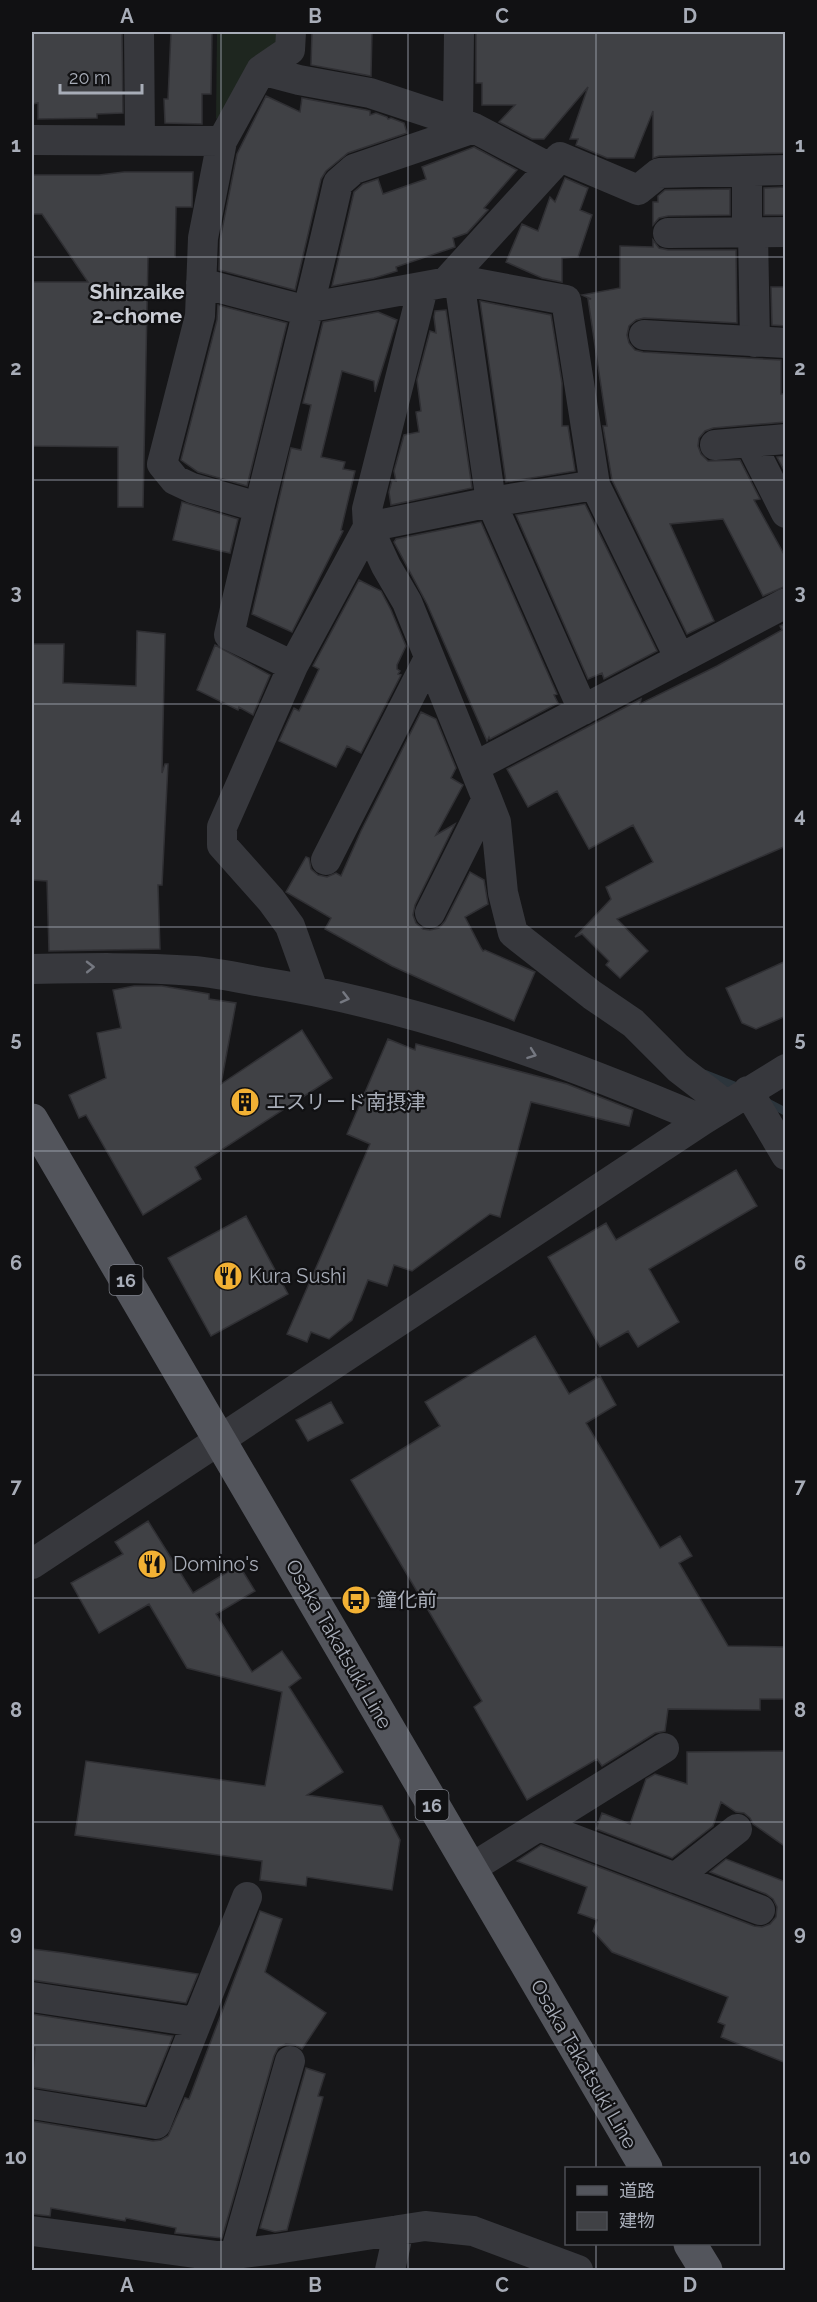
<svg xmlns="http://www.w3.org/2000/svg" width="817" height="2302" viewBox="0 0 817 2302" font-family="Raleway,'Noto Sans JP',sans-serif">
<style>
.green{fill:#1e261f}
.lines{fill:none;stroke-linecap:round;stroke-linejoin:round}
.stream{stroke:#2c353c;stroke-width:8}
.building{fill:#404145;stroke:#303034;stroke-width:1.5}
.minor{stroke:#37383d;stroke-width:30}
.major{stroke:#53555c;stroke-width:33}
.oneway{stroke:#757881}
.grid{fill:none;stroke:#a8adb8;stroke-width:1.5;stroke-opacity:0.55}
.labels{text-anchor:middle;dominant-baseline:central;stroke-width:4.5;stroke-linejoin:round;paint-order:stroke}
.shield{fill:#111113;stroke:#7b7e86;stroke-width:1.5}
.shield-label{font-size:18px;font-weight:bold;fill:#a8adb8}
.poi-label{font-size:20px;fill:#a8adb8;stroke:#111113;text-anchor:start}
.street-label{font-size:20px;fill:#a8adb8;stroke:#111113}
.neighbourhood-label{font-size:21px;font-weight:bold;fill:#c9ccd4;stroke:#111113}
.neatline{fill:none;stroke:#a8adb8;stroke-width:2}
.grid-label{font-size:20px;text-anchor:middle;font-weight:bold;fill:#a8adb8}
</style>
<rect width="100%" height="100%" fill="#161618"/>
<path class="green" d="M217 32H278L277 47 224 113 216 119Z"/>
<g class="lines">
<path class="stream" d="M705 1074 743 1089
M765 1101 786 1112"/>
</g>
<path class="building" d="M32 32H122L123 113 97 114V118L38 119V103L32 104Z
M171 32H212L211 94H202V124L165 123 164 99H168Z
M312 32H372L371 76 311 65Z
M476 32H786V153L659 156 653 158V111L634 158H607L576 145 578 139H570L588 87 544 139H532L499 122 515 105H482V83H476Z
M266 96 300 112 302 98 366 110 370 111V115L376 113 387 117 388 119 391 118 404 123 407 133 348 153 326 171 321 179 295 290 219 270 220 240 237 154Z
M474 147 517 170 484 208 488 210 467 233 453 238 455 247 396 267 397 271 374 278 332 286 354 192 363 184 378 179 383 194 426 179 422 167Z
M124 172H193L192 207H176L175 257H148L143 507H118V447L32 446V282H88L42 214H32V175H99Z
M565 178 588 188 580 210 592 215 578 257 562 258V282L542 278 506 262 522 224 538 231 550 197 555 202Z
M785 187V215H764V188Z
M730 189V215L668 216 659 218 653 225V202H658V196L665 190Z
M653 240 659 248 668 250H736L737 323 644 318 636 320 629 326 627 335 629 343 635 350 643 352 781 360V394H786V422L713 428 705 431 699 438 698 446 701 454 708 461 740 460 760 499 754 500 786 558V586L763 596 723 519 670 524 714 621 687 634 612 480 603 426H607L588 299H591L582 295 620 288V246L653 247Z
M771 287H786V326L772 325Z
M480 301 551 315 562 383V426H568L575 471 506 482Z
M218 305 287 323 247 486 198 472 181 460 217 320Z
M446 310 472 488 391 505 389 492 392 480 396 481 394 471 404 435 419 432 416 412 421 411 417 380 430 331 436 333 434 317 435 311Z
M378 312 397 320 375 392 374 381 342 371 321 457 345 462 343 469 355 471 341 530 343 531 292 632 252 614 291 448 301 450 311 405 303 403 323 322Z
M786 456V474L777 457Z
M182 502 238 519 230 553 173 540Z
M585 504 657 651 604 679 602 673 588 679 516 515Z
M481 522 557 694 554 695 558 703 490 739 489 737 487 741 427 604 394 542 396 539Z
M359 580 381 591 391 610 406 646 397 665V669L400 671 398 674 401 675 361 753 347 746 336 767 279 741 294 708 299 711 319 669 313 666Z
M786 623V846L617 919 648 951 620 978 606 965 609 961 582 934 575 937 611 899 606 887 653 862 633 825 589 849 557 791 528 807 507 769 641 699 640 704 717 666 782 630 780 626Z
M137 631 165 634 162 773 165 764H168L162 885H158L160 949 49 951 47 881 32 880V644H64L63 683 136 686Z
M215 645 270 675 253 715 239 707 238 710 197 690Z
M421 712 436 719 456 768 451 778 463 785 436 835 455 824 415 905 413 915 416 923 423 929 430 930 439 928 445 921 470 872 484 880 488 904 465 917 481 948 483 951 485 950 535 972 514 1021 392 966 325 929 331 918 286 892 306 857 309 858 311 869 318 875 327 877 336 873 341 876 361 831Z
M786 961V1016L756 1029 742 1023 726 988Z
M134 986H162L209 994V999L236 1003 221 1084 302 1030 332 1078 195 1167 201 1179 143 1215 86 1115 79 1118 69 1095 106 1078 97 1033 121 1028 113 990Z
M388 1039 415 1050 416 1044 567 1084 633 1110 629 1126 531 1102 500 1217 490 1214 412 1271 394 1265 387 1286 368 1280 352 1320 329 1339 311 1332 307 1342 287 1334 370 1144 347 1134Z
M736 1170 757 1206 649 1269 679 1322 638 1347 628 1331 600 1347 548 1257 606 1223 616 1240Z
M246 1216 288 1294 211 1336 168 1258Z
M535 1336 569 1394 600 1376 616 1405 586 1423 660 1548 680 1536 692 1556 679 1563 728 1646 786 1647V1699H760V1710L668 1709 665 1731 655 1733 602 1766 597 1759 527 1800 474 1707 482 1701 351 1480 440 1426 425 1402Z
M331 1402 343 1423 308 1441 296 1420Z
M148 1521 193 1593 239 1565 255 1591 216 1614 252 1672 282 1651 301 1678 289 1687 343 1772 307 1795 382 1806 400 1840 392 1890 307 1877 306 1886 260 1880 262 1861 75 1835 86 1761 265 1786 282 1692 187 1668 149 1604 99 1633 71 1583 123 1554 115 1542Z
M786 1751V1847L753 1824 750 1818 744 1813 736 1812 721 1802 713 1826 672 1858 596 1829 602 1813 630 1824 646 1779 655 1774 687 1784V1752Z
M541 1845 754 1926 762 1927 770 1924 776 1917 777 1907 773 1899 766 1894 710 1872 726 1859 786 1882V2063L721 2037 725 2025 718 2022 728 1997 612 1952 593 1931 597 1920 578 1913 587 1887 517 1861Z
M260 1911 282 1919 265 1972 326 2013 302 2049 295 2045 286 2044 278 2048 274 2056 222 2238 175 2233 176 2228 126 2218 125 2221 51 2208 50 2216 32 2214V2121L153 2141 161 2140 168 2136 185 2098 189 2099Z
M32 1949 64 1953 198 1974 186 2003 32 1980Z
M32 2014 173 2036 145 2105 32 2087 35 2048 32 2047Z
M306 2068 325 2074 318 2096 323 2097 287 2230 275 2232 260 2228Z"/>
<g class="lines">
<path class="minor" d="M139 32 140 140
M261 70 299 80 370 93 458 122 474 128 550 168 560 157 638 190 659 173 786 170
M458 122 459 32
M32 140 222 141
M747 171V233
M668 233 786 232
M753 233 755 342
M459 280 491 502 583 710
M201 283 300 309 459 280 566 300 595 485 680 659
M445 283 550 168
M423 288 367 509 368 527 386 566 407 602 487 799 496 822 503 893 513 933 592 995 633 1023 678 1068 726 1105
M644 335 786 343
M750 442 786 513
M715 445 786 439
M258 507 192 488 175 480 162 464 200 316 203 238 222 141 261 70 290 50 291 32
M293 666 229 635C263 484 304 334 338 183L354 169 474 128
M474 767 786 603
M326 860 429 658
M430 913 487 799
M32 969C86 968 140 967 195 971 217 973 240 978 262 982 415 1006 562 1060 703 1120
M313 990 290 926 271 900 222 845V827L293 666 368 527 491 502 595 485
M748 1091 786 1155
M32 1564 703 1120 786 1069
M539 1826 760 1910
M470 1869 664 1748
M675 1878 737 1829
M32 1997 196 2022
M32 2104 156 2124 247 1897
M32 2231 217 2256 276 2249 425 2226 473 2231 578 2270
M235 2254 290 2061
M390 2270 399 2230"/>
<path class="major" d="M32 1120 646 2168
M690 2244 706 2270"/>
</g>
<defs><path id="oneway-chevron" d="M-2-3.5L2.5 0L-2 3.5" fill="none" stroke-width="1.6" stroke-linecap="round" stroke-linejoin="round" transform="scale(1.5)"/></defs>
<g class="oneway">
<use href="#oneway-chevron" transform="translate(90 967) rotate(-1)"/>
<use href="#oneway-chevron" transform="translate(345 998) rotate(14)"/>
<use href="#oneway-chevron" transform="translate(532 1054) rotate(20)"/>
</g>
<path class="grid" d="M221 32V2270M408 32V2270M596 32V2168M32 257H786M32 480H786M32 704H786M32 927H786M32 1151H786M32 1375H786M32 1598H786M32 1822H786M32 2045H786M596 2244V2270"/>
<defs>
<g id="building-disc" transform="scale(1.5)"><circle r="9.5" fill="#f2b134" stroke="#111113"/><path d="M-4-6H4V6H1V3H-1V6H-4ZM-2.5-4.3h1.7v1.8h-1.7ZM.8-4.3h1.7v1.8H.8ZM-2.5-1h1.7V.8h-1.7ZM.8-1h1.7V.8H.8Z" fill="#111"/></g>
<g id="restaurant-disc" transform="scale(1.5)"><circle r="9.5" fill="#f2b134" stroke="#111113"/><path d="M-5-6h1v4h1v-4h1v4h1v-4h1v5L-1.5 .5V6h-2V.5L-5-1ZM5-6V6H3V1.5H1.5Q1.5-4 5-6Z" fill="#111"/></g>
<g id="bus-disc" transform="scale(1.5)"><circle r="9.5" fill="#f2b134" stroke="#111113"/><path d="M-5-6H5V4H4V6H2V4H-2V6H-4V4H-5ZM-3.5-4V0h7V-4ZM-3.5 1.2v1.5H-2V1.2ZM2 1.2v1.5H3.5V1.2Z" fill="#111"/></g>
</defs>
<g fill-rule="evenodd">
<use href="#building-disc" x="245" y="1102"/>
<use href="#restaurant-disc" x="228" y="1276"/>
<use href="#restaurant-disc" x="152" y="1564"/>
<use href="#bus-disc" x="356" y="1600"/>
</g>
<g class="labels">
<g class="shield">
<rect x="109.5" y="1265" width="33" height="30" rx="4.5"/>
<rect x="415.5" y="1790" width="33" height="30" rx="4.5"/>
</g>
<g class="shield-label">
<text x="126" y="1280">16</text>
<text x="432" y="1805">16</text>
</g>
<g class="poi-label">
<text x="266" y="1102">エスリード南摂津</text>
<text x="249" y="1276">Kura Sushi</text>
<text x="173" y="1564">Domino's</text>
<text x="377" y="1600">鐘化前</text>
</g>
<g class="street-label">
<text transform="translate(339 1644) rotate(60)">Osaka Takatsuki Line</text>
<text transform="translate(584 2064) rotate(60)">Osaka Takatsuki Line</text>
</g>
<g class="neighbourhood-label">
<text x="137" y="291">Shinzaike<tspan x="137" dy="24">2-chome</tspan></text>
</g>
</g>
<rect width="817" height="2302" fill="none" stroke="#111113" stroke-width="66"/>
<rect x="565" y="2167" width="195" height="78" fill="#111113" stroke="#4d4f55" stroke-width="1.5"/>
<rect x="577" y="2186" width="30" height="9" fill="#53555c" stroke="#4d4f55" stroke-width="1.5"/>
<text x="619" y="2197" font-size="18" fill="#a8adb8">道路</text>
<rect x="577" y="2212" width="30" height="18" fill="#404145" stroke="#4d4f55" stroke-width="1.5"/>
<text x="619" y="2227" font-size="18" fill="#a8adb8">建物</text>
<path d="M60 84v9h82v-9" fill="none" stroke="#a8adb8" stroke-width="3"/>
<text x="69" y="84" font-size="18" fill="#a8adb8" stroke="#111113" stroke-width="4.5" paint-order="stroke">20 m</text>
<rect x="33" y="33" width="751" height="2236" class="neatline"/>
<g class="grid-label">
<text x="127" y="23">A</text>
<text x="315" y="23">B</text>
<text x="502" y="23">C</text>
<text x="690" y="23">D</text>
<text x="16" y="152">1</text>
<text x="800" y="152">1</text>
<text x="16" y="375">2</text>
<text x="800" y="375">2</text>
<text x="16" y="599">3</text>
<text x="800" y="599">3</text>
<text x="16" y="822">4</text>
<text x="800" y="822">4</text>
<text x="16" y="1046">5</text>
<text x="800" y="1046">5</text>
<text x="16" y="1270">6</text>
<text x="800" y="1270">6</text>
<text x="16" y="1493">7</text>
<text x="800" y="1493">7</text>
<text x="16" y="1717">8</text>
<text x="800" y="1717">8</text>
<text x="16" y="1940">9</text>
<text x="800" y="1940">9</text>
<text x="16" y="2164">10</text>
<text x="800" y="2164">10</text>
<text x="127" y="2292">A</text>
<text x="315" y="2292">B</text>
<text x="502" y="2292">C</text>
<text x="690" y="2292">D</text>
</g>
</svg>
